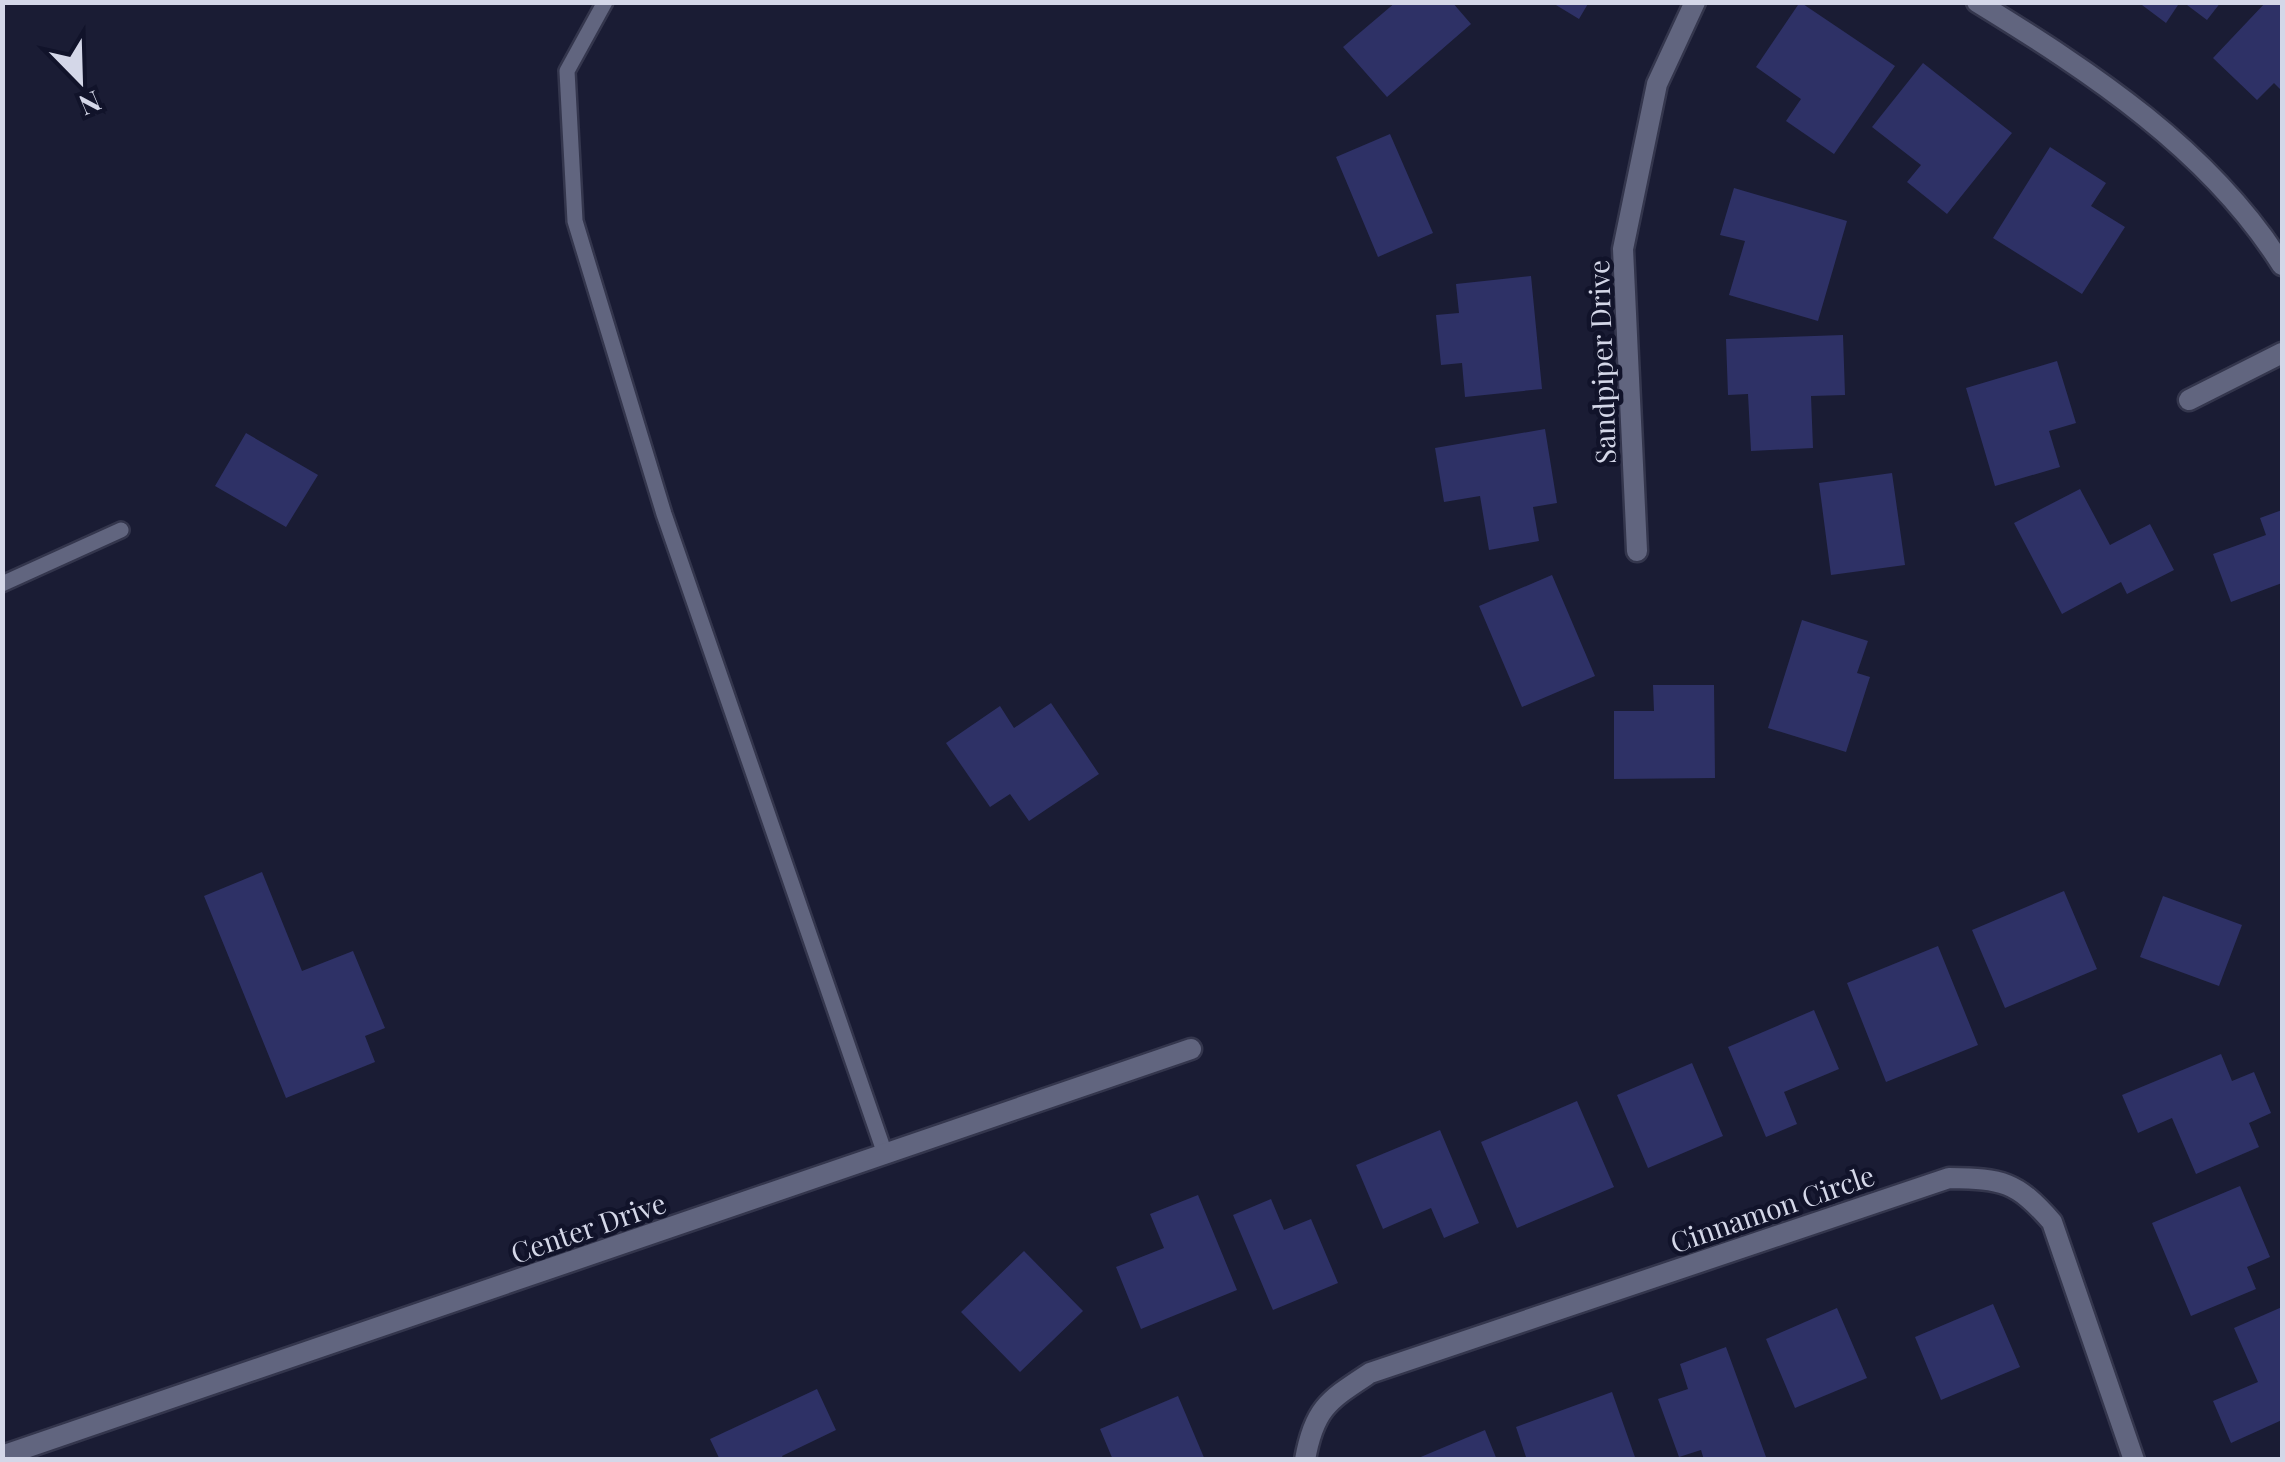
<svg xmlns="http://www.w3.org/2000/svg" width="2285" height="1462" viewBox="0 0 2285 1462" font-family="'Playfair Display',serif">
<style>
.building{fill:#2e3166}
.lines{fill:none;stroke-linecap:round;stroke-linejoin:round}
.service-casing{stroke:#34364d;stroke-width:20}
.minor-casing{stroke:#34364d;stroke-width:25}
.service{stroke:#61657f;stroke-width:15}
.minor{stroke:#61657f;stroke-width:20}
.labels{text-anchor:middle;dominant-baseline:central;stroke-width:9;stroke-linejoin:round;paint-order:stroke}
.street-label{font-size:28px;fill:#d4d7e8;stroke:#11132a}
</style>
<rect width="100%" height="100%" fill="#1a1c34"/>
<path class="building" d="M1396 2H1452L1471 24 1387 97 1343 47Z
M1551 2H1589L1579 19Z
M1800 2 1895 66 1834 154 1786 121 1801 99 1756 67Z
M2138 2H2180L2166 23Z
M2183 2H2221L2207 20Z
M2266 2H2282V91L2274 83 2257 100 2213 58Z
M1923 63 2012 133 1947 214 1907 182 1921 165 1872 127Z
M1390 134 1433 233 1378 257 1336 157Z
M2050 147 2106 183 2091 206 2125 227 2082 294 1993 238Z
M1734 188 1847 221 1818 321 1729 295 1745 241 1720 235Z
M1531 276 1542 389 1465 397 1462 363 1441 365 1436 315 1459 313 1456 284Z
M1843 335 1845 395 1811 396 1813 448 1751 451 1748 394 1728 395 1726 339Z
M2057 361 2076 423 2049 431 2060 467 1995 486 1966 388Z
M1545 429 1557 503 1533 507 1539 541 1489 550 1480 496 1444 502 1435 448Z
M246 433 318 475 286 527 215 486Z
M1892 473 1905 565 1831 575 1819 483Z
M2080 489 2110 545 2150 524 2174 570 2127 594 2121 582 2062 614 2014 523Z
M2282 510V583L2231 602 2213 554 2266 535 2260 518Z
M1552 575 1595 676 1522 707 1479 606Z
M1802 620 1868 641 1857 673 1870 677 1846 752 1768 728Z
M1653 685H1714L1715 778 1614 779V711H1654Z
M1051 703 1099 774 1029 821 1010 794 990 807 946 743 1000 706 1014 728Z
M262 872 302 971 353 951 385 1028 365 1036 375 1062 286 1098 204 896Z
M2064 891 2097 969 2005 1008 1972 930Z
M2163 896 2242 925 2219 986 2140 957Z
M1938 946 1978 1045 1886 1082 1847 983Z
M1814 1010 1839 1069 1784 1092 1797 1124 1766 1137 1728 1047Z
M2221 1054 2232 1081 2254 1072 2271 1113 2249 1123 2259 1147 2196 1174 2172 1118 2138 1133 2122 1095Z
M1692 1063 1723 1136 1648 1168 1617 1095Z
M1577 1101 1614 1187 1517 1228 1481 1142Z
M1440 1130 1479 1223 1444 1238 1431 1208 1383 1229 1356 1165Z
M2240 1186 2270 1257 2247 1267 2256 1289 2191 1316 2152 1223Z
M1198 1195 1237 1290 1141 1329 1116 1267 1164 1248 1150 1214Z
M1271 1199 1284 1230 1311 1219 1338 1283 1273 1310 1233 1215Z
M1024 1251 1083 1311 1020 1372 961 1312Z
M1993 1304 2020 1367 1941 1400 1915 1337Z
M2282 1307V1420L2231 1443 2213 1401 2258 1382 2234 1328Z
M1837 1308 1867 1378 1795 1408 1766 1339Z
M1726 1347 1766 1457 1704 1460 1701 1450 1679 1457 1658 1399 1688 1389 1680 1364Z
M817 1389 836 1430 782 1456 784 1460H720L710 1439Z
M1612 1392 1636 1460H1527L1516 1427Z
M1178 1396 1205 1460H1113L1100 1429Z
M1485 1430 1497 1460H1416V1459Z"/>
<g class="lines">
<g class="service-casing">
<path id="service" d="M605 2 567 71 575 221 664 514 885 1154
M2 584 121 530"/>
</g>
<g class="minor-casing">
<path id="minor" d="M1977 2C2091 72 2210 150 2282 265
M2189 400 2282 353
M1637 551 1623 249 1657 84 1695 2
M2 1456 1191 1049
M1305 1460C1314 1408 1329 1400 1370 1373L1949 1178C2003 1179 2016 1181 2052 1222L2134 1460"/>
</g>
<use href="#service" class="service"/>
<use href="#minor" class="minor"/>
</g>
<g class="labels">
<g class="street-label">
<text transform="translate(1601 362) rotate(-92)">Sandpiper Drive</text>
<text transform="translate(1772 1208) rotate(-19)">Cinnamon Circle</text>
<text transform="translate(588 1227) rotate(-19)">Center Drive</text>
</g>
</g>
<rect width="2285" height="1462" fill="none" stroke="#d4d7e8" stroke-width="10"/>
<g transform="translate(80 80) rotate(157)" stroke="#11132a" stroke-width="8" paint-order="stroke">
<path d="M0-8L18 38L0 25L-18 38Z" fill="#d4d7e8"/>
<text y="-15" font-size="28" font-weight="bold" text-anchor="middle" fill="#d4d7e8">N</text>
</g>
</svg>
